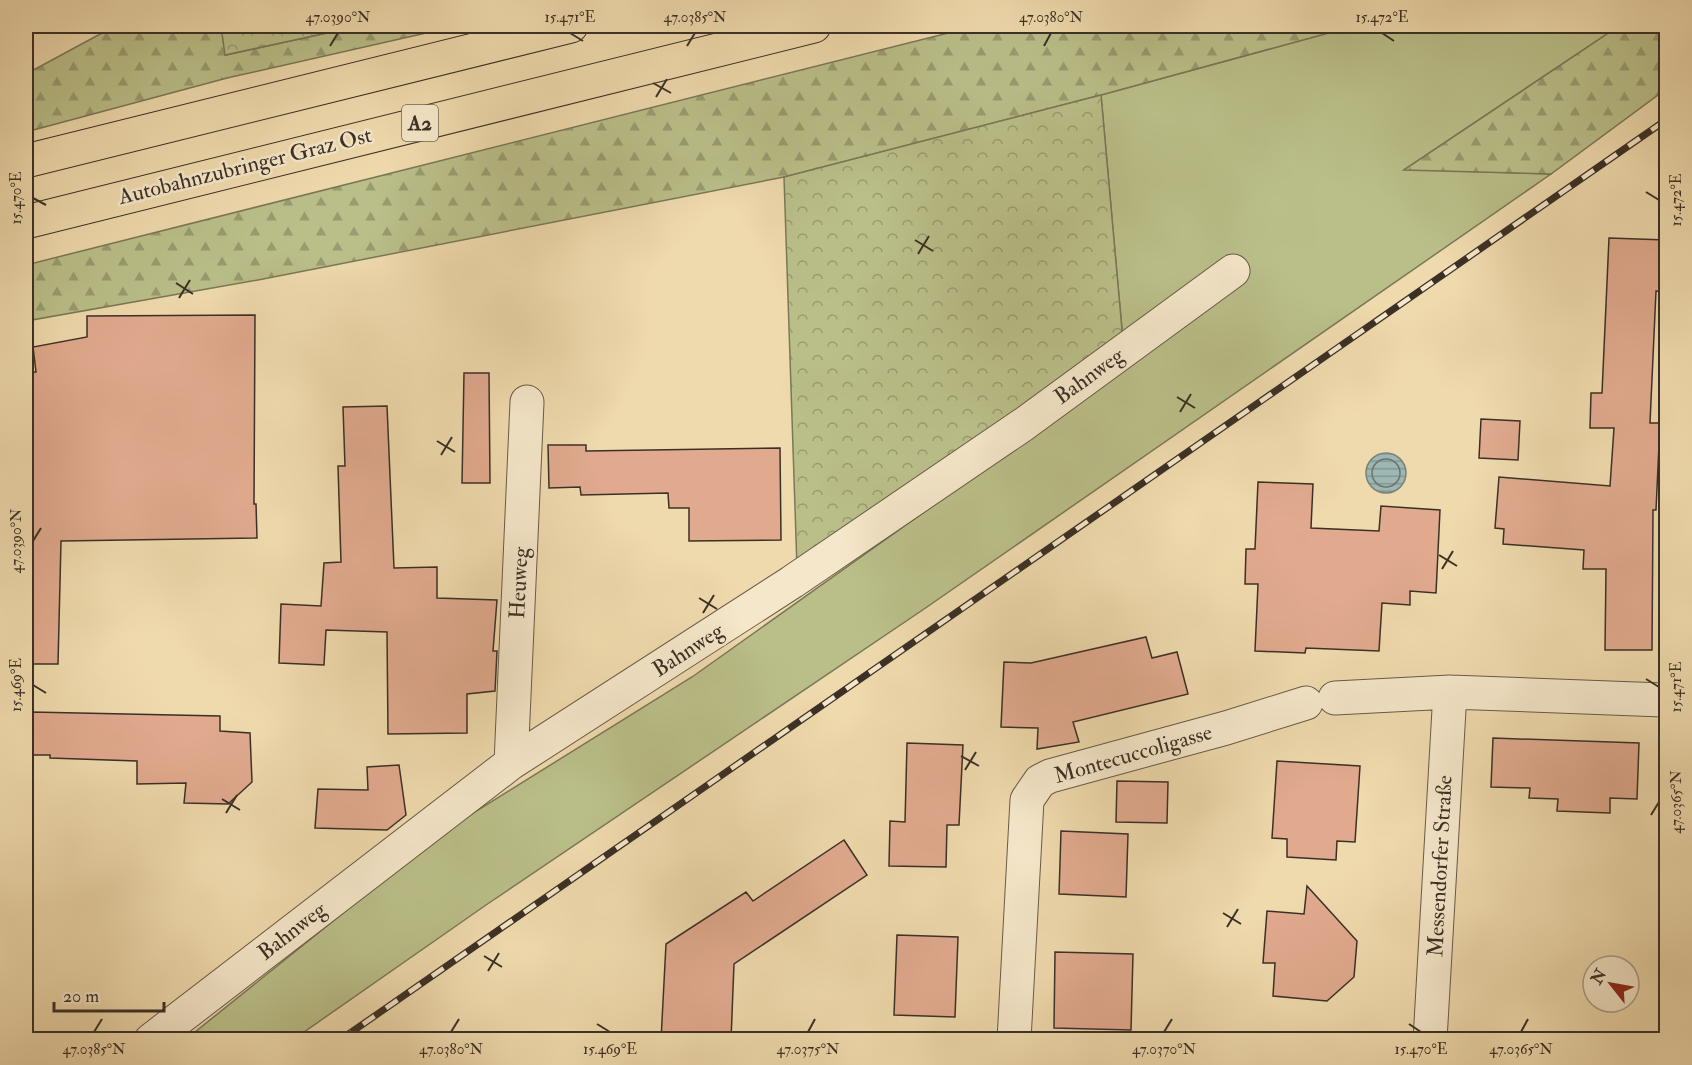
<svg xmlns="http://www.w3.org/2000/svg" width="1692" height="1065" viewBox="0 0 1692 1065" font-family="'IM FELL Double Pica',serif">
<style>
.green{fill:#babf89;stroke:#7a7858;stroke-width:1.5}
.forest{fill:url(#forest-firs);stroke:#7a7858;stroke-width:1.5}
.park{fill:url(#park-crowns);stroke:#7a7858;stroke-width:1.5}
.water{fill:url(#water-rules);stroke:#76827b;stroke-width:1.5}
.lines{fill:none;stroke-linecap:round;stroke-linejoin:round}
.shore{stroke:#6c746d;stroke-width:1.5}
.building{fill:#e1aa8f;stroke:#3b3026;stroke-width:1.5}
.street-casing{stroke:#685a48;stroke-width:35}
.highway-casing{stroke:#3b3026;stroke-width:35}
.street{stroke:#f5e7ca;stroke-width:33}
.highway{stroke:#efdaad;stroke-width:33}
.rail-casing{stroke:#3b3026;stroke-width:7}
.rail{stroke:#f5e7ca;stroke-width:4.5;stroke-dasharray:14;stroke-linecap:butt}
.ticks{fill:none;stroke:#3b3026;stroke-width:2}
.labels{text-anchor:middle;dominant-baseline:central;stroke-width:5;stroke-linejoin:round;paint-order:stroke}
.shield{fill:#f5e7ca;stroke:#736757;stroke-width:1.5}
.shield-label{font-size:21px;font-weight:bold;fill:#3b3026}
.street-label{font-size:22px;fill:#3b3026;stroke:#f5e7ca}
.neatline{fill:none;stroke:#3b3026;stroke-width:2}
.ticks-label{font-size:15px;text-anchor:middle;fill:#3b3026}
</style>
<defs>
<pattern id="forest-firs" width="22" height="20" patternUnits="userSpaceOnUse" patternTransform="scale(1.5)"><rect width="22" height="20" fill="#babf89"/><path d="M5 1l3.5 6h-7zM16 11l3.5 6h-7z" fill="#989c70"/></pattern>
<pattern id="park-crowns" width="20" height="18" patternUnits="userSpaceOnUse" patternTransform="scale(1.5)"><rect width="20" height="18" fill="#babf89"/><path d="M2 6a3 3 0 1 1 6 0M12 15a3 3 0 1 1 6 0" fill="none" stroke="#989c70"/></pattern>
<pattern id="water-rules" width="6" height="5" patternUnits="userSpaceOnUse" patternTransform="scale(1.5)"><rect width="6" height="5" fill="#9db8b4"/><path d="M0 2.5h6" fill="none" stroke="#819692"/></pattern>
</defs>
<rect width="100%" height="100%" fill="#efdaad"/>
<filter id="stains"><feTurbulence type="fractalNoise" baseFrequency=".00333" numOctaves="4"/><feColorMatrix values="0 0 0 0 .2 0 0 0 0 .09 0 0 0 0 .02 0 0 0 .5 -.17"/></filter>
<radialGradient id="worn" r=".72"><stop offset=".6" stop-color="#630" stop-opacity="0"/><stop offset="1" stop-color="#630" stop-opacity=".3"/></radialGradient>
<path class="green" d="M1354 26H1619L1405 169 1551 174 927 607 486 905 294 1039 185 1040 449 828 692 677 1038 431 1123 341 1101 95Z"/>
<path class="forest" d="M115 26H221L226 55 359 26H457L227 78 26 132V74Z
M976 26H1354L1101 95 784 177 258 280 26 321V265Z
M1619 26H1666V89L1551 174 1404 170Z"/>
<path class="park" d="M221 26H359L225 55Z
M1101 95 1123 341 797 568 784 177Z"/>
<path class="water" d="M1366 473a20 20 0 1 1 40 0a20 20 0 1 1-40 0Z"/>
<g class="lines">
<path class="shore" d="M1372 473a14 14 0 1 1 28 0a14 14 0 1 1-28 0Z"/>
</g>
<path class="building" d="M1609 238 1666 240V292L1656 291 1650 423H1660L1656 510H1653L1652 650H1605L1606 569H1583L1584 550 1503 544 1504 529 1495 528 1499 477 1610 486 1614 428H1590L1591 393H1602Z
M255 315 254 504H256L257 538 61 541 58 664H26V372H36L33 347 87 337V316Z
M464 373H489L490 483H462Z
M387 406 394 568 437 567V598L497 600 493 651H497L495 691 467 694V733L388 734 387 632 326 630 324 665 279 663 281 604 321 606 324 563 341 562 338 466H345L343 407Z
M1481 419 1520 421 1518 460 1479 458Z
M548 445H586V451L780 448 781 540 689 541V508H669L668 493 581 495 580 487 549 488Z
M1258 482 1313 484 1311 528 1379 531 1381 506 1440 510 1436 593 1410 591V605L1382 603 1379 651 1306 648 1305 653 1255 651 1258 584H1245L1246 549H1255Z
M1146 637 1152 658 1177 652 1188 694 1073 722 1079 742 1037 749 1038 728 1001 727 1004 662 1031 663Z
M31 712 220 716V731L250 733 252 782 228 804 184 803 186 783 137 784V761L50 758V755H29Z
M1493 738 1639 743 1637 799 1610 798V813L1557 811 1558 799 1529 798 1530 788 1491 787Z
M907 743 963 745 959 825H947L946 867 889 866 890 821 905 822Z
M1277 761 1360 766 1355 842 1337 841 1336 860 1287 857V839L1272 838Z
M399 765 406 815 387 830 315 828 318 789 368 790 367 767Z
M1117 781 1168 782 1167 823 1116 822Z
M1061 831 1128 834 1126 897 1059 894Z
M844 840 867 875 734 964 731 1040H661L666 944 746 892 753 901Z
M1307 886 1357 941 1354 977 1327 1001 1273 996 1275 963H1263L1267 911 1304 914Z
M897 935 958 937 955 1017 894 1015Z
M1055 952 1133 954 1131 1030 1054 1028Z"/>
<g class="lines">
<g class="street-casing">
<path id="street" d="M1335 698 1450 692 1663 700
M511 763 527 402
M151 1040 511 763 792 582 1024 424 1233 271
M1014 1040 1027 800 1040 781 1050 776 1226 728 1306 703
M1430 1040 1450 692"/>
</g>
<g class="highway-casing">
<path id="highway" d="M26 161 571 26
M26 222 814 26"/>
</g>
<use href="#street" class="street"/>
<use href="#highway" class="highway"/>
<g class="rail-casing">
<path id="rail" d="M340 1040 1666 120"/>
</g>
<use href="#rail" class="rail"/>
</g>
<path class="ticks" d="M570 33 583 41M1382 33 1394 41M330 46 338 33M687 46 695 33M1044 46 1051 33M653 83 671 93M656 97 667 79M1646 192 1659 200M33 198 46 205M915 240 933 251M918 254 929 236M176 283 193 294M179 298 190 280M1177 397 1195 408M1180 412 1191 394M437 441 455 452M441 455 452 437M33 541 41 528M1439 555 1457 566M1442 569 1453 551M699 598 717 609M703 613 714 595M1646 679 1659 687M33 685 46 693M961 756 979 766M965 770 976 752M222 799 240 810M226 813 237 795M1651 815 1659 802M1223 913 1241 924M1227 927 1238 909M484 956 502 967M488 971 499 953M597 1024 610 1032M1409 1024 1421 1032M94 1032 102 1019M451 1032 459 1019M808 1032 815 1019M1164 1032 1172 1019M1521 1032 1528 1019"/>
<g class="labels">
<rect class="shield" x="402" y="105" width="36" height="36" rx="4.5"/>
<g class="shield-label">
<text x="420" y="123">A2</text>
</g>
<g class="street-label">
<text transform="translate(245 166) rotate(-14)">Autobahnzubringer Graz Ost</text>
<text transform="translate(1089 376) rotate(-36)">Bahnweg</text>
<text transform="translate(519 583) rotate(-87)">Heuweg</text>
<text transform="translate(688 650) rotate(-33)">Bahnweg</text>
<text transform="translate(1133 754) rotate(-16)">Montecuccoligasse</text>
<text transform="translate(1440 866) rotate(-87)">Messendorfer Straße</text>
<text transform="translate(292 931) rotate(-38)">Bahnweg</text>
</g>
</g>
<rect width="1692" height="1065" fill="none" stroke="#efdaad" stroke-width="66"/>
<g transform="translate(1611 984) rotate(301)"><circle r="28" fill="#f5e7ca" stroke="#ab9e88" stroke-width="1.5"/>
<path d="M0-4.5L10 22L0 15L-10 22Z" fill="#8f2418"/>
<text y="-9" font-size="16" font-weight="bold" text-anchor="middle" fill="#3b3026">N</text>
</g>
<path d="M54 1002v9h110v-9" fill="none" stroke="#3b3026" stroke-width="3"/>
<text x="63" y="1002" font-size="18" fill="#3b3026" stroke="#f5e7ca" stroke-width="4.5" paint-order="stroke">20 m</text>
<rect x="33" y="33" width="1626" height="999" class="neatline"/>
<g class="ticks-label">
<text x="338" y="22">47.0390°N</text>
<text x="570" y="22">15.471°E</text>
<text x="695" y="22">47.0385°N</text>
<text x="1051" y="22">47.0380°N</text>
<text x="1382" y="22">15.472°E</text>
<text transform="translate(16 198) rotate(-90)" y="5">15.470°E</text>
<text transform="translate(1676 200) rotate(-90)" y="5">15.472°E</text>
<text transform="translate(16 541) rotate(-90)" y="5">47.0390°N</text>
<text transform="translate(16 685) rotate(-90)" y="5">15.469°E</text>
<text transform="translate(1676 687) rotate(-90)" y="5">15.471°E</text>
<text transform="translate(1676 802) rotate(-90)" y="5">47.0365°N</text>
<text x="94" y="1054">47.0385°N</text>
<text x="451" y="1054">47.0380°N</text>
<text x="610" y="1054">15.469°E</text>
<text x="808" y="1054">47.0375°N</text>
<text x="1164" y="1054">47.0370°N</text>
<text x="1421" y="1054">15.470°E</text>
<text x="1521" y="1054">47.0365°N</text>
</g>
<rect width="100%" height="100%" filter="url(#stains)"/>
<rect width="100%" height="100%" fill="url(#worn)"/>
</svg>
